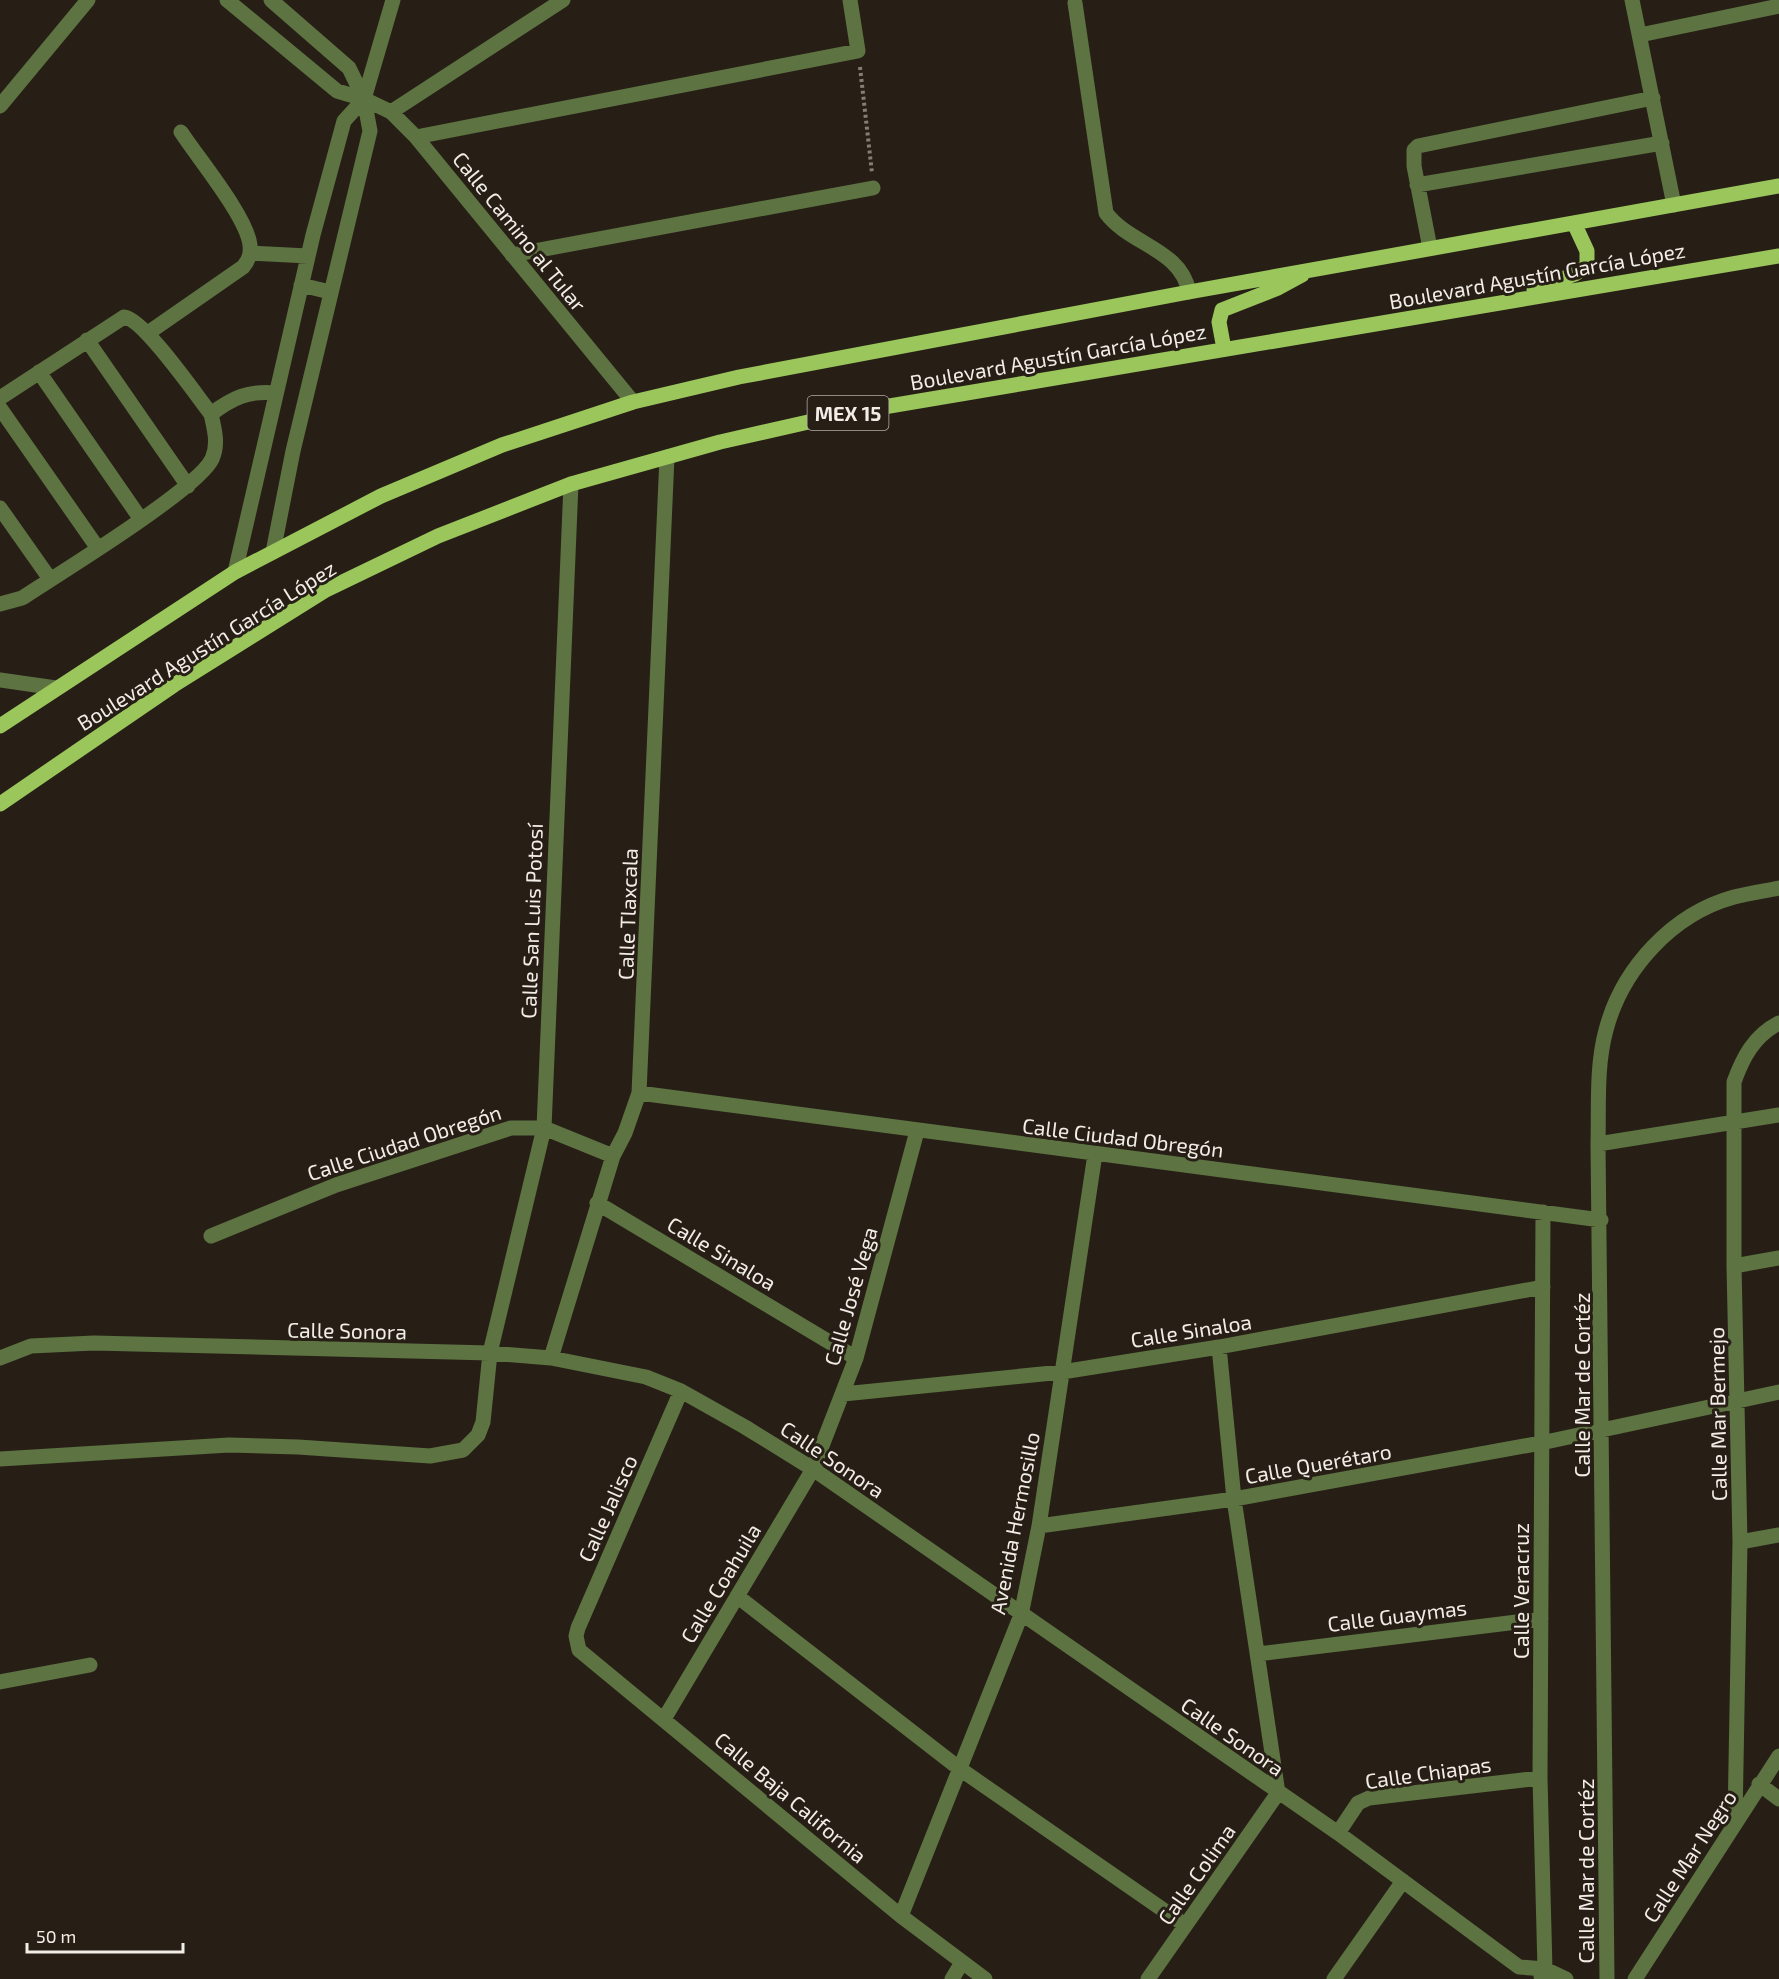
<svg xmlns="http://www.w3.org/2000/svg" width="1779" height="1979" viewBox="0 0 1779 1979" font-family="'Exo 2',sans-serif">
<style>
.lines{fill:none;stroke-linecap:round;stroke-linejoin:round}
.path{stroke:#857e77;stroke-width:4;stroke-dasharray:3 3;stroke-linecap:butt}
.minor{stroke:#5d7342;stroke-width:15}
.major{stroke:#9ac65c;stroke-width:15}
.labels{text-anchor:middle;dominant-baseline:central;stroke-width:6;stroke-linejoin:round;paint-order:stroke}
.shield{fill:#271f16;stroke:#b5afa8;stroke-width:1.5}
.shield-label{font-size:20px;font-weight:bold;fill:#f2ede7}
.street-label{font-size:21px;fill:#f2ede7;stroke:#271f16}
</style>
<rect width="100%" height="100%" fill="#271f16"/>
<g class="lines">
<path class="path" d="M860 67 872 173"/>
<path class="minor" d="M227 0 337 91 364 99 391 112 416 137 633 402
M271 0 349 68 364 99 370 131 293 451 273 552
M1632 0 1674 205
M1075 3 1106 213C1130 245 1181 249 1189 292
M1640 35 1779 6
M0 106 88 0
M391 112 563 0
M416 137 858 51 850 0
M1417 185 1662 143
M1430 248 1414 166V150L1418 146 1653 98
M251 253 308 256
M512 255 873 188
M301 285 330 292
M148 333 243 267C249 260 251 254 250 245 247 217 198 158 181 132
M87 340 188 486
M39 372 140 518
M0 398 124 317C144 319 196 395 211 414 232 398 249 390 276 393
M0 408 97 547
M0 508 50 579
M235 572 313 235 344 121 364 99 393 0
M0 604 22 598C57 575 198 489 212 459 219 444 214 428 211 414
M0 680 56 688
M639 1093 1601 1220
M1598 1144 1779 1115
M597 1203 856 1358
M211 1236 336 1185 511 1128H544L613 1156
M1734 1266 1779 1258
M0 1358 31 1346 94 1343 490 1353 551 1358 646 1377 681 1391 745 1427 813 1469 1338 1833 1519 1967 1545 1969 1566 1979
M551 1358 613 1156 625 1133 639 1093 667 457
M681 1391 578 1628 576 1636 579 1650 901 1916 985 1979
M843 1394 1062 1372 1219 1347 1543 1287
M0 1459 229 1445 298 1447 430 1456 463 1450 478 1435 483 1422 490 1353 544 1128 571 484
M1039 1526 1234 1499 1541 1443 1779 1392
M1740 1542 1779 1535
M737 1596 960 1769 1185 1925
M1258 1654 1541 1619
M0 1682 90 1665
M664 1719 813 1469 856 1358 917 1131
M1759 1784 1779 1799
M1735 1821 1740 1542 1734 1266V1082C1743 1057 1754 1036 1779 1023
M1338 1833 1358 1803 1369 1798 1540 1778
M901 1916 1021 1615 1039 1526 1095 1154
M1541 1976 1545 1969 1540 1778 1543 1212
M952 1979 961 1964
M1148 1979 1278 1793 1234 1499 1219 1347
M1334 1979 1403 1881
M1607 1979 1598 1144C1599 1107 1596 1066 1606 1030 1622 969 1672 914 1734 897 1749 893 1764 891 1779 888
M1635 1979 1779 1756"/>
<path class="major" d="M1534 290 1575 274 1587 266V251L1574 223
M1224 349 1219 322 1222 310 1278 288 1302 275
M0 726 235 572 381 496 502 445 633 402 739 377 1189 292 1779 186
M0 804 174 685 326 590 438 536 571 484 720 442 848 413 1779 256"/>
</g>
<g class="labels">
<rect class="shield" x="807.5" y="396" width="81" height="34" rx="4.5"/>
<g class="shield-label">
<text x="848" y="413">MEX 15</text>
</g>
<g class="street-label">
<text transform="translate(520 231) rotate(51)">Calle Camino al Tular</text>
<text transform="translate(1537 275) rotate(-10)">Boulevard Agustín García López</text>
<text transform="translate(1058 356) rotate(-10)">Boulevard Agustín García López</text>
<text transform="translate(206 645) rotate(-32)">Boulevard Agustín García López</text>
<text transform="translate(627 914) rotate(-88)">Calle Tlaxcala</text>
<text transform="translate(531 921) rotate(-88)">Calle San Luis Potosí</text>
<text transform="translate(1123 1137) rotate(7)">Calle Ciudad Obregón</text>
<text transform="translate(404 1142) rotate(-18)">Calle Ciudad Obregón</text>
<text transform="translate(722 1253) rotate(31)">Calle Sinaloa</text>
<text transform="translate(850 1296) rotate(-74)">Calle José Vega</text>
<text transform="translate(347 1330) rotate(1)">Calle Sonora</text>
<text transform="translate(1191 1330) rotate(-9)">Calle Sinaloa</text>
<text transform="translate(1581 1385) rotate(-90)">Calle Mar de Cortéz</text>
<text transform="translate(1717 1414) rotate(-91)">Calle Mar Bermejo</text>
<text transform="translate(833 1459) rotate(34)">Calle Sonora</text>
<text transform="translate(1318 1463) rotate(-10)">Calle Querétaro</text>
<text transform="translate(607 1508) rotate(-66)">Calle Jalisco</text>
<text transform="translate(1014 1523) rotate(-79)">Avenida Hermosillo</text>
<text transform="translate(720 1583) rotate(-59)">Calle Coahuila</text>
<text transform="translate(1520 1591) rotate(-90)">Calle Veracruz</text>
<text transform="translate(1397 1615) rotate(-7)">Calle Guaymas</text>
<text transform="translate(1233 1736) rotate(35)">Calle Sonora</text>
<text transform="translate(1428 1772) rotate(-8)">Calle Chiapas</text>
<text transform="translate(791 1797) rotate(40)">Calle Baja California</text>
<text transform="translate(1689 1856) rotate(-57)">Calle Mar Negro</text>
<text transform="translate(1585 1871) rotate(-90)">Calle Mar de Cortéz</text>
<text transform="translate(1196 1874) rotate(-55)">Calle Colima</text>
</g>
</g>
<path d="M27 1943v9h156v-9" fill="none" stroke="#f2ede7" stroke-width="3"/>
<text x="36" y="1943" font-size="18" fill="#f2ede7" stroke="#271f16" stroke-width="4.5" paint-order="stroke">50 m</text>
</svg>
